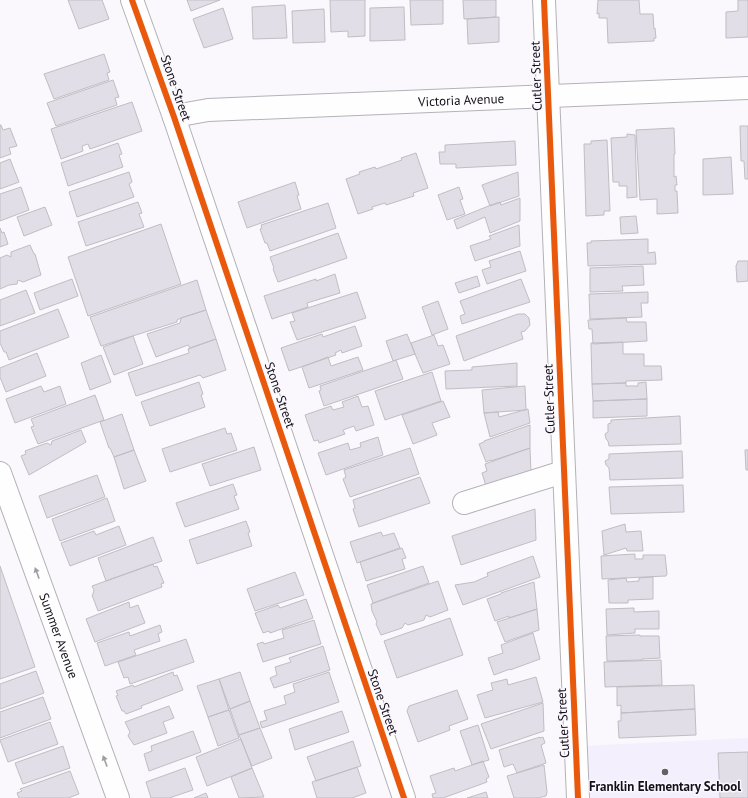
<svg xmlns="http://www.w3.org/2000/svg" width="748" height="798" viewBox="0 0 748 798" font-family="'PT Sans',sans-serif">
<style>
.built{fill:#f4effd}
.building{fill:#e2dee7;stroke:#c0bdc3}
.lines{fill:none;stroke-linecap:round;stroke-linejoin:round}
.minor-casing{stroke:#b4b1b8;stroke-width:24}
.minor{stroke:#fefeff;stroke-width:22}
.cycleway-casing{stroke:#faf7fd;stroke-width:8}
.cycleway{stroke:#e8590c;stroke-width:6}
.oneway{fill:#a09ea3}
.poi-dot{fill:#646168;stroke:#faf7fd;stroke-width:1.5}
.labels{text-anchor:middle;dominant-baseline:central;stroke-width:3;stroke-linejoin:round;paint-order:stroke}
.street-label{font-size:13px;fill:#140f19;stroke:#faf7fd}
.poi-label{font-size:13px;font-weight:bold;fill:#140f19;stroke:#faf7fd}
</style>
<rect width="100%" height="100%" fill="#faf8fc"/>
<path class="built" d="M748 738V798H583L581 746Z"/>
<path class="building" d="M68 0H102L109 19 79 29Z
M187 0H220L191 11Z
M330 0H365V36L348 37V31L331 32Z
M410 0H443V24L411 25Z
M463 0H496V17L464 19Z
M598 0H639L640 14H653L654 29 655 28 656 38H654V41L608 43 607 18H599V13L597 14Z
M738 0H748V37L726 38V12L738 11Z
M285 5 287 38 253 39 252 7Z
M404 7 405 40 370 41V8Z
M223 8 233 39 204 48 193 19Z
M324 9 325 42 293 43 292 11Z
M499 17V42L468 44 467 19Z
M104 54 110 72 107 73 109 80 54 99 44 74Z
M113 80 119 97 115 98 117 105 56 126 47 103Z
M132 102 142 131 90 149 88 144 82 146 83 151 61 159 51 129Z
M0 125H1L3 130 10 128 17 146 9 148 11 154 0 158Z
M740 126H748V179H745L744 161H741Z
M674 128 675 154H674V177L676 176 677 185H675V191H677L678 213 657 214V199L640 200 636 130Z
M627 134 635 135 637 197 627 198V186H619V182H613L611 138 627 137Z
M607 140 610 211H604V215L586 216 584 144H591V141Z
M515 141 516 165 456 168V164H440L439 152H445V145Z
M118 143 122 154 119 155 123 167 68 186 61 163Z
M416 153 428 188 413 193 414 196 386 205 385 203 372 207 373 209 358 214 346 179 360 174 359 172 375 167 376 169 402 160 401 158Z
M731 157 733 194 703 195V159Z
M10 159 19 182 0 189V163Z
M129 172 132 182 129 184 134 197 77 217 69 192Z
M518 172 519 196 490 206 482 185Z
M295 182 299 195 297 196 301 209 247 228 238 202Z
M21 187 29 210 0 221V194Z
M459 187 463 199 460 200 465 214 447 220 438 195Z
M520 198V221L490 233 485 217 457 229 454 220 491 205 500 202 501 205Z
M138 202 142 213 139 214 144 227 86 246 78 222Z
M328 203 336 228 270 251 267 243H265L260 229 262 228 261 225Z
M45 207 52 225 24 236 17 217Z
M636 216 638 233 621 234 620 217Z
M161 224 181 284 88 316 68 257Z
M519 225 520 246 475 261 470 246 491 239 489 236Z
M0 228 2 233 4 232 8 244 0 247Z
M338 233 347 258 278 282 273 269 274 268 270 257Z
M648 239V253L655 252 656 264 588 266 587 243H591V241Z
M30 245 34 254H35L41 275 23 282 18 280 17 284 9 285 0 289V258L7 255 11 257V252Z
M520 251 526 271 487 284 482 270 491 267 489 261Z
M738 261H748V281L737 282 736 266Z
M643 266 644 285 622 286 623 291 590 292V268Z
M335 274 340 293 307 303 308 307 272 319 264 296 316 279V281Z
M477 276 480 286 459 293 455 283Z
M72 279 78 296 40 310 34 293Z
M521 279 530 302 462 324 460 316 465 314 460 301Z
M197 280 206 310 181 318 177 320V322L101 346 90 317Z
M26 290 35 313 0 326V300Z
M357 292 366 318 297 340 290 322 295 321 292 313Z
M648 292V303H641L642 317 590 319 589 294Z
M438 301 448 329 432 335 422 307Z
M58 309 69 337 9 360 6 352H4L0 343V331Z
M206 310 216 339 190 348 188 345 156 357 147 334 180 323 181 318Z
M518 314H525L529 318 530 325 525 331 521 332 523 339 464 361 456 336Z
M626 318 627 322H646L647 341 593 344 592 329H589L588 320Z
M355 326 362 346 342 353 341 350 335 353 336 355 289 371 281 348 322 334 323 337Z
M407 334 415 354 393 361 386 341Z
M434 335 438 346 443 345 450 364 423 373 415 354 411 343Z
M133 336 143 364 114 375 103 347Z
M216 339 226 370 203 378 200 375 136 396 128 373 189 353 188 349Z
M623 342V354H644V366H661L662 380 626 381V383L592 384 591 343Z
M37 353 46 376 6 392 0 377V368Z
M101 355 111 382 90 390 81 363Z
M328 357 331 366 358 357 363 370 309 388 302 367Z
M396 360 403 379 324 406 319 391 321 390 320 386Z
M517 363V386L446 389 445 371 472 370V367Z
M432 372 441 401 385 420 375 391Z
M199 382 203 394 201 395 205 407 150 426 141 402Z
M646 382 647 399 593 401 592 384 626 383V386H638V383Z
M41 386 44 392 60 386 66 404 15 423 6 399Z
M525 386 526 410 484 413 482 390Z
M95 395 104 420 38 444 31 427 34 426 31 419Z
M358 396 362 407 368 406 374 425 356 431 354 426 343 430 345 434 319 443 318 440 314 441 305 415 331 406 333 410 344 407 342 402Z
M647 399V416L593 418V401Z
M443 401 450 417 432 423 437 435 413 444 402 415Z
M528 409 530 423 490 437 484 413 498 412 499 417Z
M122 414 134 450 114 457 110 448H109L100 422Z
M680 416 681 444 609 446 608 441 606 439 605 434 608 432V424L611 423V420Z
M530 425V448L491 461V460L486 462 479 444 484 442V441Z
M225 428 227 434 231 433 237 450 170 472 162 449Z
M81 430 86 442 29 475 21 456 26 454 25 451 47 443 51 445 52 441Z
M378 437 383 455 326 475 318 453 348 443 350 450 361 447 360 443Z
M254 447 261 470 210 486 202 464Z
M410 448 419 474 350 497 343 479 346 477 344 470Z
M530 448 531 473 486 486 482 473 487 471 485 464Z
M134 450 146 481 124 489 114 457Z
M745 450H748V470H746Z
M682 451 683 478 610 480 609 468 606 465 605 461 609 459V454Z
M97 475 105 497 47 518 39 496Z
M420 477 430 503 359 527 353 509 355 508 353 500Z
M233 484 237 495 234 496 239 509 185 527 176 503Z
M683 485 684 512 611 514 609 487Z
M107 498 115 521 60 541 52 519Z
M535 509 536 540 461 565 452 536Z
M246 521 250 532 248 533 252 546 197 564 189 540Z
M625 524 626 532 641 531 643 551H627L626 548 604 555 602 531Z
M119 526 126 545 70 566 61 543 94 531 96 535Z
M381 532 383 536 394 533 400 548 357 563 350 542Z
M153 537 162 561 106 581 98 558Z
M402 548 406 558 402 559 405 569 366 581 360 562Z
M635 554V559H643V555H665L667 574 666 576 602 579 601 556Z
M533 556 540 577 463 605 455 585 474 582 488 576 487 573Z
M153 564 154 567 157 566 164 583 161 584 162 587 98 611 92 595 93 594 94 590 92 586Z
M0 566 35 667 0 679Z
M423 566 429 583 373 603 367 585Z
M295 572 304 595 255 611 247 589Z
M653 577V599L628 600V603H609L608 580 626 578 627 582 639 581V578Z
M438 581 448 610 430 617 426 615 424 620 408 625 405 623 402 628 381 635 376 624 377 622 372 611 371 604Z
M534 582 537 609 509 618V616L495 621 487 599 501 594V593Z
M306 599 313 618 270 633 269 631 263 633 255 613 278 605 280 608Z
M129 602 130 608 138 605 145 623 95 642 86 619Z
M634 608V612L659 611V629H635V633L607 635 606 609Z
M537 609 539 630 505 642 497 622Z
M450 618 463 655 397 678 384 641Z
M314 620 321 644 263 662 257 644 263 642 264 644 284 638 282 630Z
M160 625 162 632 158 634 160 641 134 650 136 655 105 666 97 643 129 632 130 636Z
M533 633 540 659 510 670V669L494 675 488 658 503 653 501 645Z
M640 635V636H659L660 658 642 659V660L607 661 606 636Z
M186 639 194 662 130 684 128 677 124 678 118 662Z
M323 646 330 670 274 688 270 678 277 675 275 667 291 662 289 658Z
M661 660 662 685 605 687 604 662Z
M36 671 44 693 0 709V684Z
M173 672 174 676 177 675 183 690 141 706 142 708 126 714 124 711H122L116 696 118 695 116 691 133 685 134 687Z
M240 672 250 701 230 709 219 679Z
M329 672 339 702 262 728 260 722 267 720 264 711 286 704 284 696 295 692 293 684Z
M536 677 543 702 485 718 477 695 493 690 491 683 507 679 508 685Z
M219 679 229 710 208 717 197 686Z
M694 685 695 709 621 713V705L617 706V687Z
M457 690 468 719 449 726 450 730 418 742 407 711 409 706Z
M43 697 51 719 0 738V712Z
M250 701 260 728 239 735 230 709Z
M543 703 544 731 491 749 481 724Z
M169 706 174 718 163 722 167 733 134 745 128 736 130 732 125 722Z
M695 709 696 735 619 738 618 721H621V713Z
M229 710 239 738 218 746 208 717Z
M342 711 349 732 295 750 289 729Z
M50 722 58 744 8 762 0 740Z
M478 725 489 760 472 765 460 731Z
M260 728 272 758 252 766 239 735Z
M193 731 201 752 149 771 144 754 152 751 151 746Z
M540 737V738L543 737 545 743 541 745 546 763 517 773 513 764 504 767 499 750Z
M241 739 252 768 207 786 196 757Z
M353 741 361 766 316 781 307 757Z
M63 746 70 768 23 784 15 763Z
M748 752V798H720L718 753Z
M483 761 489 777 486 779 487 782 443 798H433L432 794 436 793 430 776 454 768 455 771Z
M544 765 547 792 546 796 538 798H514L507 776Z
M357 767 366 793 352 798H317L312 782Z
M185 768 193 790 169 798H151L146 782Z
M252 768 264 797 239 798 231 777Z
M70 771 79 794 68 798H19L17 793 22 791 20 789Z
M486 792 488 798H467Z
M206 793 208 798H194Z"/>
<g class="lines">
<g class="minor-casing">
<g id="minor">
<path d="M132 0 174 117 404 798"/>
<path d="M544 0 578 798"/>
<path id="s1" d="M174 117 186 114 208 110 748 88"/>
<path id="s2" d="M0 473 118 798"/>
<path d="M464 503 563 472"/>
</g>
</g>
<use href="#minor" class="minor"/>
<g class="cycleway-casing">
<path id="cycleway" d="M132 0 174 117 404 798
M544 0 578 798"/>
</g>
<use href="#cycleway" class="cycleway"/>
</g>
<defs><path id="oneway-solid" d="M-6-.8H1V-3.2L6.5 0L1 3.2V.8H-6Z"/></defs>
<g class="oneway">
<use href="#oneway-solid" transform="translate(37 573) rotate(-110)"/>
<use href="#oneway-solid" transform="translate(105 761) rotate(-110)"/>
</g>
<circle class="poi-dot" cx="665" cy="772" r="4"/>
<g class="labels">
<g class="street-label">
<text transform="translate(536 76) rotate(-92)">Cutler Street</text>
<text transform="translate(176 88) rotate(71)">Stone Street</text>
<text stroke="none"><textPath href="#s1" startOffset="288">Victoria Avenue</textPath></text>
<text transform="translate(280 395) rotate(71)">Stone Street</text>
<text transform="translate(549 399) rotate(-92)">Cutler Street</text>
<text stroke="none"><textPath href="#s2" startOffset="173">Summer Avenue</textPath></text>
<text transform="translate(383 702) rotate(71)">Stone Street</text>
<text transform="translate(563 723) rotate(-93)">Cutler Street</text>
</g>
<g class="poi-label">
<text x="665" y="786">Franklin Elementary School</text>
</g>
</g>
</svg>
